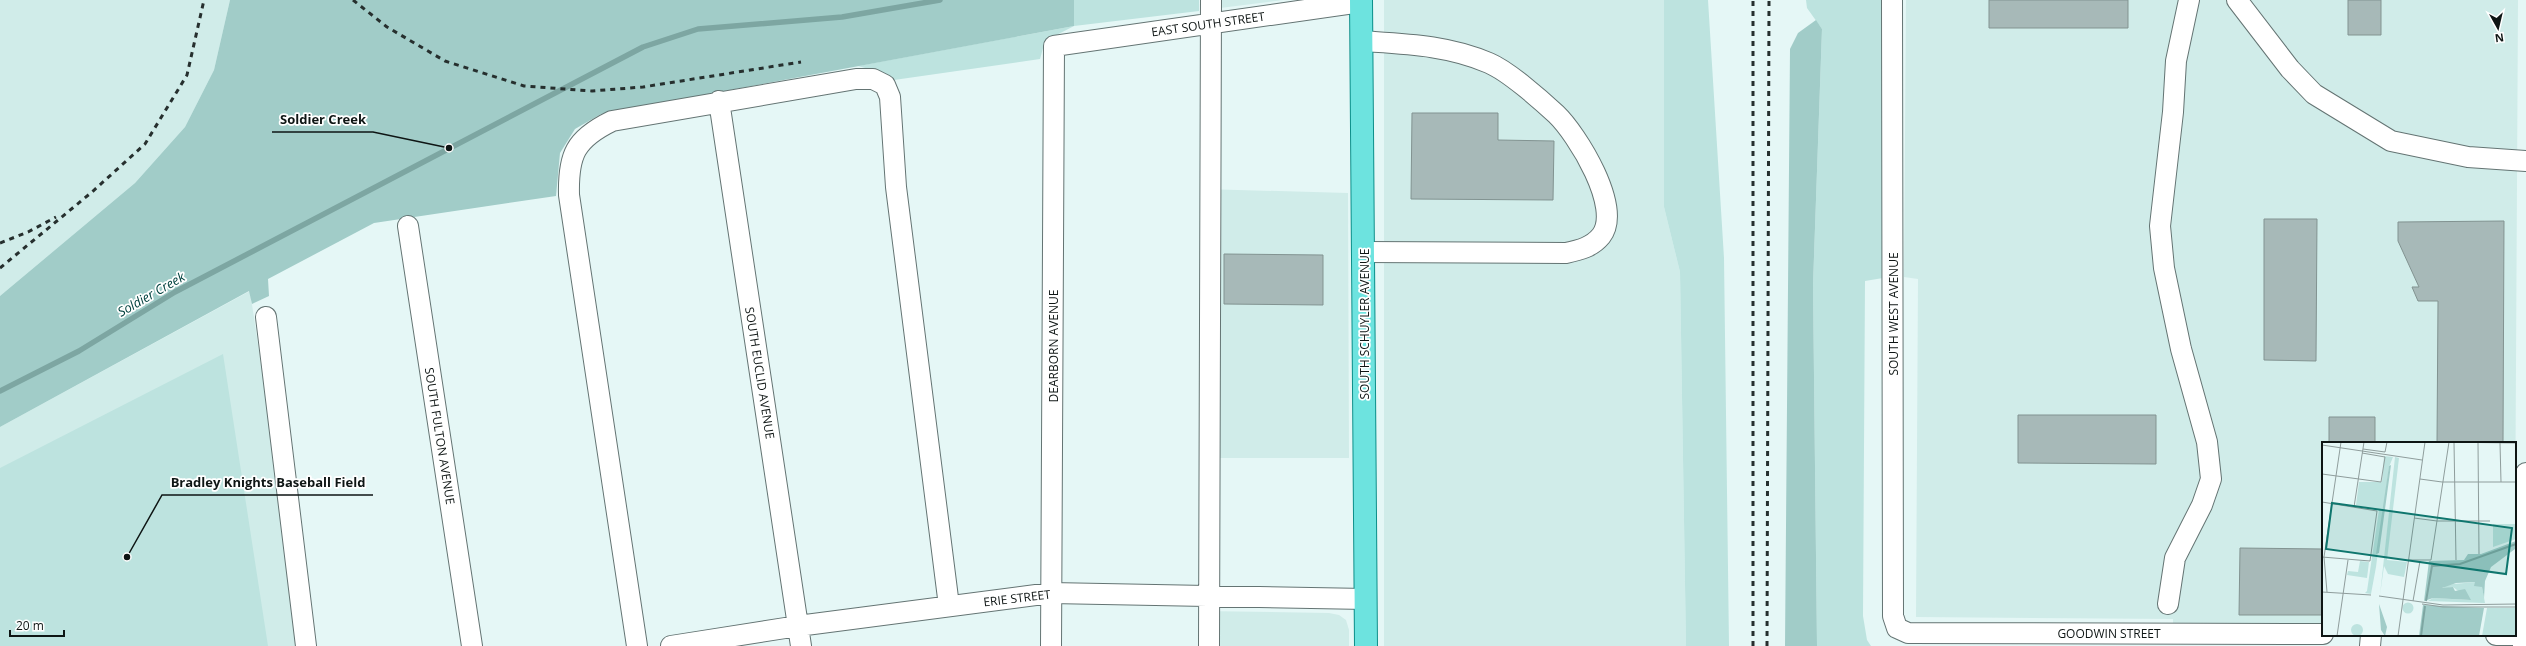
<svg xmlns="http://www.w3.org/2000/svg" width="2526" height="646" viewBox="0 0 2526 646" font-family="'Open Sans',sans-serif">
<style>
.built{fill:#d0ece9}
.green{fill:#bde3df}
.forest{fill:#a1ccc8}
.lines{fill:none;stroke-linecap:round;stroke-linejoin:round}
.stream{stroke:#7da6a2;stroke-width:5.5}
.building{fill:#a7b9b8;stroke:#829391}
.minor-casing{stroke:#647473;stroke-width:22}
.major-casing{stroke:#0d8f8a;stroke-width:24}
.minor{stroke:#fff;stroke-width:20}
.major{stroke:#6de3df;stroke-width:22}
.rail{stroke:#262f2e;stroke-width:3;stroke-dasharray:5 5;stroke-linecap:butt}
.labels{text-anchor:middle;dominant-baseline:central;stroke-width:3.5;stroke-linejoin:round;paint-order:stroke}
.street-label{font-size:12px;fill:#0e1514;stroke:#fff}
.water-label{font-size:13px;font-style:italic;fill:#00413e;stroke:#fff}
.inset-river{fill:none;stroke:#7da6a2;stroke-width:2}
.inset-road{fill:none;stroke:#8f9d9c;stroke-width:1}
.view{fill:#0f766e;fill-opacity:0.15;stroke:#0f766e;stroke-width:2}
.inset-edge{fill:none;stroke:#0e1514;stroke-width:2}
.leader{fill:none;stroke:#0e1514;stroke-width:1.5}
.callout-dot{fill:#0e1514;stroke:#fff;stroke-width:1.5}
.callout-label{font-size:13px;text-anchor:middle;font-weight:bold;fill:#0e1514;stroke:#fff;stroke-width:3.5;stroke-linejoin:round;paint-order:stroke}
</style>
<rect width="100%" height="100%" fill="#e5f7f6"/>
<path class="built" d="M0 0H230L214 70 185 127 135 183 0 296Z
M1219 0H1283L1220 8Z
M1384 0H1664V207L1680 272 1686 646H1384Z
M1906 0H2518L2515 549V443H2323V627H2173V619L1916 617 1918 279 1904 277Z
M1203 189 1348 193 1349 458H1202Z
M250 291 303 646H0V427Z
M1202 611 1329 613 1339 615 1346 620 1349 630V646H1202Z"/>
<path class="green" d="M1074 0H1199V11L1074 26 1045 41 1040 59 894 80 883 73 858 66 1074 26Z
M1664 0H1708L1724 258 1729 646H1686L1680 272 1664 207Z
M1806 0H1884L1883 278 1865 281 1863 616 1867 640 1871 646H1817L1813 285 1822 29 1807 8Z
M223 354 268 646H0V468Z"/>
<path class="forest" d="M230 0H1074V26L601 114 575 129 560 153 556 196 374 223 268 279 269 296 252 304 249 291 0 427V296L135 183 185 127 214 70Z
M1816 20 1822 29 1813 285 1817 646H1785L1790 49 1798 33Z"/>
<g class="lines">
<path class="stream" d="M0 391 79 351 175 292 643 47 698 29 842 17 940 0"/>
</g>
<path class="building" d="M1989 0H2128V28H1989Z
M2348 0H2381V35H2348Z
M1412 113H1498V140L1554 141 1553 200 1411 199Z
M2264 219H2317L2316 361 2264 360Z
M2504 221 2503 443H2437L2438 301H2418L2412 287H2419L2398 241V222Z
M1224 254 1323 255V305L1224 304Z
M2018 415H2156V464L2018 463Z
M2329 417H2375V443H2329Z
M2240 548 2323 549V615H2239Z"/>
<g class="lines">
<g class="minor-casing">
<path id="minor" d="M1892 0 1893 616 1897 628 1908 633 2323 634
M2237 0 2290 69 2314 94 2391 141 2468 157 2526 161
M1361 41C1405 44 1448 45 1489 63 1508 71 1541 100 1556 114 1577 134 1623 208 1601 236 1592 247 1580 250 1566 253L1363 252
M719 101 801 646
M408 226 472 646
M266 317 306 646
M2168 604 2175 558 2202 505 2211 479 2207 442 2181 349 2164 268 2160 226 2173 112 2176 61 2189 0
M2496 635H2526
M637 646 569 195C568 155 575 139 612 121L856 79H873L885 85 890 97 896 187 949 606
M671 646 798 626 1051 593 1366 599
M1051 646 1054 46 1361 2
M1209 646 1211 0
M2370 646 2371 635
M2523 646 2526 473"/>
</g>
<g class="major-casing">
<path id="major" d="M1361 0 1366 646"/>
</g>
<use href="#minor" class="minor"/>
<use href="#major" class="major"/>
<path class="rail" d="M353 0 387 27 445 61 524 86 592 91 643 87 801 62
M0 243 28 232 56 217
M0 268 92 192 145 144 187 75 204 0
M1753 646V0
M1767 646 1769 0"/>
</g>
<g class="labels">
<g class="street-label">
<text transform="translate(1208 24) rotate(-8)">EAST SOUTH STREET</text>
<text transform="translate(1893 314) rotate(-90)">SOUTH WEST AVENUE</text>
<text transform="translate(1364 324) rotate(-90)">SOUTH SCHUYLER AVENUE</text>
<text transform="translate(1053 346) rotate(-90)">DEARBORN AVENUE</text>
<text transform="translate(760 373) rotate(81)">SOUTH EUCLID AVENUE</text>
<text transform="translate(440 436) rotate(81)">SOUTH FULTON AVENUE</text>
<text transform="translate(1017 598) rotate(-7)">ERIE STREET</text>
<text x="2109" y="633">GOODWIN STREET</text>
</g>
<g class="water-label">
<text transform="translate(151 294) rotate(-30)">Soldier Creek</text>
</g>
</g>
<g transform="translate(2322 442)">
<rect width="194" height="194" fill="#e5f7f6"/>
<path d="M62 14 71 15 67 25 54 125 49 152 43 151 45 149 57 68 34 63 37 40H60ZM73 15 77 16 65 118 85 120 82 135 66 132 62 124 58 153ZM171 82H194V97L171 105ZM38 119 47 120 45 136 25 133 26 129 36 130ZM154 140 160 145 163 161 106 159 111 156 148 158 131 145 122 147 121 143ZM80.5 166a5.5 5.5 0 1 1 11 0a5.5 5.5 0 1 1-11 0ZM165 166H194V194H160ZM29 188a6 6 0 1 1 12 0a6 6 0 1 1-12 0Z" fill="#bde3df"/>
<path d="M69 23 57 111 54 112 67 24ZM194 99 193 107 169 125 163 139 162 156 160 145 152 144 153 140 134 141 120 146 131 145 133 149 143 147 149 158 111 156 102 159 107 119 142 118 146 112H159ZM57 162 65 185 63 194 59 188ZM101 163 162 166 157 194H97Z" fill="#a1ccc8"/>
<path class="inset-river" d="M104 159 110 124 138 122 194 102M99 194 103 164"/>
<path class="inset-road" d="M116 0 194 1M132 0 134 118M156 0 157 112M178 1 179 40M0 3 100 18M41 7 63 10 65 0M0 32 59 40 63 15 40 11M98 37 120 40H194M0 60 55 69 48 119 0 115M32 65 42 0M92 76 115 79H168M87 118H109L127 0M0 150 49 153M5 150 2 115 19 0M57 154 121 163 194 162M81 158 103 0M91 159 98 119M100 162 121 165H194M15 194 26 118M76 194 81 158"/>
<path class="view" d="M10 61 190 86 184 132 4 107Z"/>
<rect width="194" height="194" class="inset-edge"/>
</g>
<path class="leader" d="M449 148L373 132H272M127 557L162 495H373"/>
<g class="callout-dot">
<circle cx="449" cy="148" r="4"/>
<circle cx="127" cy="557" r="4"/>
</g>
<g class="callout-label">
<text x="323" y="124">Soldier Creek</text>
<text x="268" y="487">Bradley Knights Baseball Field</text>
</g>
<g transform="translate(2498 28) rotate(172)" stroke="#ffffff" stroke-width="3" paint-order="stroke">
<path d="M0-3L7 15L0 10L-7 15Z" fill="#0e1514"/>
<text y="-6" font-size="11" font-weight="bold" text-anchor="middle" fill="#0e1514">N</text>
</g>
<path d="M10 630v6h54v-6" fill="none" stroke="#0e1514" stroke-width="2"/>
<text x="16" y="630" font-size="12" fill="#0e1514" stroke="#ffffff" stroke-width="3" paint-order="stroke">20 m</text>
</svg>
